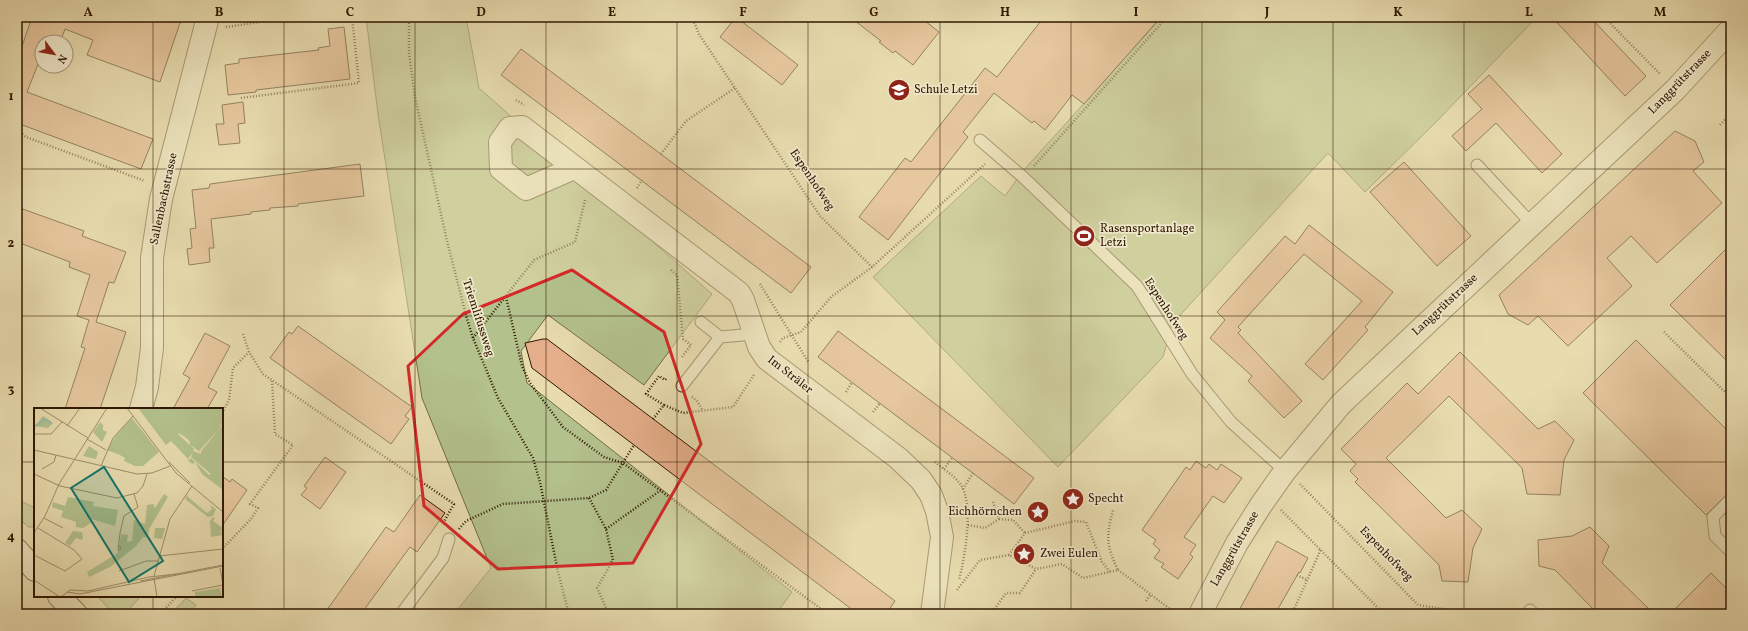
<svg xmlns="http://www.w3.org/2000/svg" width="1748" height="631" viewBox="0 0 1748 631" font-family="Vollkorn,serif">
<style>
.green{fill:#b3c18d;stroke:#716c48}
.building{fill:#e6af8b;stroke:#2f1702}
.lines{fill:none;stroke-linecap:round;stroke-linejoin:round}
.lane-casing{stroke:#5d482d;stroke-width:13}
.street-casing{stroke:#5d482d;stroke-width:24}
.secondary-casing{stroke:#2f1702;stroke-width:24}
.path{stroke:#2f1702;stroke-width:2.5;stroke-dasharray:1 2;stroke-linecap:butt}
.lane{stroke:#f0e8cb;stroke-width:11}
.street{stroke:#f0e8cb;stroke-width:22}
.secondary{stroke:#f0e8cb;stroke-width:22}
.marked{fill:none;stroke:#d62828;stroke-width:3;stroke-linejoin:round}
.grid{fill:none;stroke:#2f1702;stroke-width:1;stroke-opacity:0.55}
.labels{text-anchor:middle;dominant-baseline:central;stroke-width:3.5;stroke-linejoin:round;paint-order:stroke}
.street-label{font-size:12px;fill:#2f1702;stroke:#f0e8cb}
.poi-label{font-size:12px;fill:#2f1702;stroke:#f0e8cb;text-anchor:start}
.inset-river{fill:none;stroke:#98bca7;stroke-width:2}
.inset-road{fill:none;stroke:#9e8d6a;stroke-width:1}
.view{fill:#0f766e;fill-opacity:0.15;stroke:#0f766e;stroke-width:2}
.inset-edge{fill:none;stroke:#2f1702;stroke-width:2}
.neatline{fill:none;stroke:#2f1702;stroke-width:1.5}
.grid-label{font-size:13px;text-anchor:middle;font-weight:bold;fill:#2f1702}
</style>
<rect width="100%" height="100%" fill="#e8dcaf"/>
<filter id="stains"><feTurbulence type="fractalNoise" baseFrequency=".005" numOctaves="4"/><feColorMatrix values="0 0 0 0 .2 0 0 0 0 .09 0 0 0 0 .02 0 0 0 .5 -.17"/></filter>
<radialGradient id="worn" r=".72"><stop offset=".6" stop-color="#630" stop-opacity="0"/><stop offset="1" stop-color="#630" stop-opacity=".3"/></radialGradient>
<path class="green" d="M366 17H466L479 88 712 294 644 385 548 315 521 351 527 383 792 592 776 614H454L491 568 422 398 378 114Z
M1162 17H1537L1437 121 1365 192 1328 153 1172 324 1163 357 1058 467 873 277 981 176 1005 196 1022 172Z
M17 499 35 508V527H28L17 516Z
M97 596H137L139 598 125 614H114Z
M186 598 196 605 189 614H171Z"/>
<path class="building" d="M32 17H182L160 82 87 55 93 40 65 29 60 42H42V54L27 92 153 139 141 169 17 123V61Z
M736 17 798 65 782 85 720 37Z
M850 17H920L939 32 913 65 895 51 893 53 879 42 881 41Z
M1044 17H1161L1084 104 1072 95 1045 130 1034 121 1032 123 994 93 963 132 968 137 888 240 859 217 905 158 911 162 985 68 997 77Z
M1552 17H1590L1646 76 1625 96Z
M344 27 350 79 256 90V92L228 95 225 65 239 63V59L319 50 318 48 330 46 328 29Z
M521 49 811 267 791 293 501 75Z
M1489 75 1562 154 1542 173 1496 123 1466 151 1452 136 1482 109 1468 94Z
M243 102 245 123 238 124 240 143 219 145 216 124H224L222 105Z
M1675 131 1695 141 1704 162 1693 171 1722 203 1657 263 1631 236 1607 258 1632 286 1568 346 1538 316 1528 325 1508 314 1499 295Z
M1404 162 1471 236 1437 266 1370 192Z
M360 164 364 196 298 204V206L270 208V210L251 212V214L211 219 214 248H209L210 262 189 265 187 249 192 248 190 229 196 228 192 190 209 188 210 184Z
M17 207 84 231 82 236 126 252 114 283 109 282 96 322 126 332 100 409H65L85 348 81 347 89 320 77 316 90 275 69 267 70 262 17 242Z
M1309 225 1393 292 1365 327 1368 330 1323 380 1305 364 1362 301 1304 254 1238 327 1241 330 1238 333 1302 401 1284 418 1248 381 1252 376 1210 338 1225 320 1217 312 1285 236 1295 244Z
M1731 244V365L1670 305Z
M298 326 412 407 405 416 409 419 391 444 270 358 289 332 292 334Z
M838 331 1034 478 1014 504 818 357Z
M205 333 230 346 208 387 217 392 207 409H173L190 378 183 374Z
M543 339H547L895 601 886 614H858L532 368 525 343Z
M1636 340 1731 434V490L1706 515 1583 393Z
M1460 352 1538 429 1555 421 1574 440 1564 460 1560 495 1527 494 1522 468 1449 396 1386 458 1446 518 1462 510 1482 529 1473 548 1468 582 1442 581 1439 565 1355 482 1358 479 1350 471 1356 464 1341 449 1407 383 1418 394Z
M325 457 346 472 320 509 301 495 307 488 304 486Z
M1196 461 1206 468 1209 464 1217 470 1221 464 1242 478 1224 503 1213 496 1184 537 1196 545 1190 554 1193 557 1178 579 1161 567 1164 564 1154 558 1160 550 1153 544 1156 540 1142 530 1186 467 1190 470Z
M222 476 230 482 232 479 247 490 222 526Z
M420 495 445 513 417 552 410 547 361 614H324L386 527 394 532Z
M1590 527 1609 546 1602 563 1654 614H1598L1555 570 1539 566 1538 540 1572 536Z
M1277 541 1308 558 1300 573 1299 572 1275 614H1237Z
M1711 573 1731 593V608L1725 614H1670Z"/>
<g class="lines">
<g class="lane-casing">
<path id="lane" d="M980 140 1024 178 1137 286 1192 374 1231 422 1285 471
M1477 165 1532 224
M701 322 720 337 754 334
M682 386 720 337
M1731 499 1713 517 1715 536 1731 552
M1530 610 1534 614
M401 614 443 558 449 539"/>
</g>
<g class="street-casing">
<path id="street" d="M574 168 526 189 501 169 500 142 510 128 522 127 730 286 739 293 743 300 759 347 767 359 898 458 921 480 931 495 937 511 942 537 932 614
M141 409 147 387 152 348V258L161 199 208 17
M1200 614 1237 543 1261 505 1285 471 1341 404 1675 90 1731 29"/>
</g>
<g class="secondary-casing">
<path id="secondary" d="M17 550 35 570
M59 596 76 614"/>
</g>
<path class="path" d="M409 17V53L415 97 447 241 467 319 473 338 498 398 533 458 540 482 558 572 569 614
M692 17 699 34 820 216 872 267 985 164
M1604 17 1660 74
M226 27 295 17
M241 98 359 83 352 17
M516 100 524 105
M1720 125 1731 113
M20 132 26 137 145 181
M661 154 686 121 735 88
M1034 166 1167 17
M637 188 642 180
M671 270 677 275 683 339 691 345 682 357
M760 284 809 363
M506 297 522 366 530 383 563 427 604 457 623 463 828 614
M1664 332 1731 398
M243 334 249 352 263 374 454 504 442 525
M473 338 534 260 575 242 585 200
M780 342 783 338 801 332 831 297 872 267
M846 392 852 382
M692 397 697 401 703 411
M664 405 646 394 659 376 665 380 667 378
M873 412 880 403
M222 413 229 400 233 368 249 352
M653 419 664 405 683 413 733 407 754 375
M935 462C943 469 955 476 961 485 974 505 965 557 959 580
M944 469 952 458
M1300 484 1418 605 1476 614
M963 489 973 473
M589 498 606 529 613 560 597 588 609 614
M1281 510 1384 614
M999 519 1013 520 1025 533
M968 525 985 528 999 519 993 502
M459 529 466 521 503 504 589 498 606 490 634 445
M606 529 661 490
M222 549 251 519 258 508 250 504 293 445 275 434 272 380
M1009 555 1025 533 1075 521 1086 522 1102 562 1110 572
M1118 570C1138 584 1157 600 1177 614
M1297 575 1307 580
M957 590 980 560 1009 555 1036 569 1062 564 1083 578 1118 570C1106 545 1106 537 1113 510
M1146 601 1150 595
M160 614 177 596
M991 614 1006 593H1020L1036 569
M1292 614 1321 549"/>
<use href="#lane" class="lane"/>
<use href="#street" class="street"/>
<use href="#secondary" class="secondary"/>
</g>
<path d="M0 0H1748V631H0ZM572 270 664 332 701 444 633 563 498 569 424 506 408 366 463 314Z" fill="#e8dcaf" fill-opacity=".55" fill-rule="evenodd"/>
<path class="marked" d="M572 270 664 332 701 444 633 563 498 569 424 506 408 366 463 314Z"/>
<path class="grid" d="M153 17V409M284 17V614M415 17V614M546 17V614M677 17V614M808 17V614M940 17V614M1071 17V614M1202 17V614M1333 17V614M1464 17V614M1595 17V614M17 169H1731M17 316H1731M17 462H35M222 462H1731M153 596V614"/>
<defs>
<g id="school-disc" transform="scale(1.15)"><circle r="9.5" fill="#8f2418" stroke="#f0e8cb"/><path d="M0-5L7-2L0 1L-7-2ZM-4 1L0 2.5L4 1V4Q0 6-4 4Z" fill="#fff"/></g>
<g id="stadium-disc" transform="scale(1.15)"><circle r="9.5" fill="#8f2418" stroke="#f0e8cb"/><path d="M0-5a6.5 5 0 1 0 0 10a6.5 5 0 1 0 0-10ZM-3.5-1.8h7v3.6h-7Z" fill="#fff"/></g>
<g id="sight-disc" transform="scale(1.15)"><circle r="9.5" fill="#8f2418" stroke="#f0e8cb"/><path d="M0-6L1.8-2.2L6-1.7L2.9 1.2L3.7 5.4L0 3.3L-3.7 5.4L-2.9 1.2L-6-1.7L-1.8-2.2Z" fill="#fff"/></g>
</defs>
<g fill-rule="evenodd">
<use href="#school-disc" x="899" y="90"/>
<use href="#stadium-disc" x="1084" y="236"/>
<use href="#sight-disc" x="1073" y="499"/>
<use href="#sight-disc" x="1038" y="512"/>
<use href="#sight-disc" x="1024" y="554"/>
</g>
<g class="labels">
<g class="street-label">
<text transform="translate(1680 82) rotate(-46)">Langgrütstrasse</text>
<text transform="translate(812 180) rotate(56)">Espenhofweg</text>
<text transform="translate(164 199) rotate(-78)">Sallenbachstrasse</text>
<text transform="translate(1445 305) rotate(-43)">Langgrütstrasse</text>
<text transform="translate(1166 309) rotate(57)">Espenhofweg</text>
<text transform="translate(478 318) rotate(72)">Triemlifussweg</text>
<text transform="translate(790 375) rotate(38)">Im Sträler</text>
<text transform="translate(1235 549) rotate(-60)">Langgrütstrasse</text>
<text transform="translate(1386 554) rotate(46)">Espenhofweg</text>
</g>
<g class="poi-label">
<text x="914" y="90">Schule Letzi</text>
<text x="1100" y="229">Rasensportanlage<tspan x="1100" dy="14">Letzi</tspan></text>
<text x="1088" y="499">Specht</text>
<text x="1022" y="512" text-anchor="end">Eichhörnchen</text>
<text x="1040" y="554">Zwei Eulen</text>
</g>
</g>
<g transform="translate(34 408)">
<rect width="189" height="189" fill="#e8dcaf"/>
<path d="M104 0H189V82L168 66 161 54 159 56 154 53 157 50 175 67 177 66 157 49 159 44 154 51 137 33 132 37ZM185 16 188 18 167 43V46L159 43 160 41 144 26 145 25 155 32 156 37 165 43 187 19ZM9 8 19 15 14 20 1 18ZM98 10 125 44 109 58H101L90 53 91 50 86 47 73 42 83 26ZM66 14 69 17V22L73 24 68 34 59 24ZM55 38 64 44 62 51 49 48ZM130 86 134 89 115 121 114 129H109L102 138 76 159 55 169 53 164 84 145 87 126 94 127 93 134 98 133 100 112 111 116 113 97 119 96 121 100ZM154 86V89L173 105 178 101 176 97 182 101 179 108 174 109 151 91ZM34 89 60 94 59 98 84 102 81 118 57 111V115L49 120 42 119V114L27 109 29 103 18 99 19 94 31 98ZM179 109 181 110 179 113 189 120 187 124 189 127 177 129 176 113ZM121 120H131L128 131 120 130ZM39 123 48 124 49 129 48 132 42 130 36 138 31 135ZM186 180 188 189H161V184Z" fill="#b3c18d" fill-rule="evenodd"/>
<path class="inset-river" d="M0 19 11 11 17 15"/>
<path class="inset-road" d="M6 0 54 30M93 0 142 65 189 104M33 18 46 0M0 26H17L28 14M53 31 72 42M0 42 103 66 118 65 136 58M135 54 156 75M67 58 79 30 99 8M8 61 20 54 22 47M0 66 26 78 83 90 103 85 109 78 113 66M10 110 29 120M0 125 11 108 25 76 73 0M85 138 87 139 86 142H84L86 125 90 108 104 99 100 86M0 147 31 163 48 151 40 142 4 120M125 148 189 141M186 160 189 176M85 163 112 153H124M120 168 136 111 158 78M120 170 123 189M0 172 26 189M106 173 189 157M158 183 189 177M33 184 46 186 189 158M27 189 36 182 54 183 115 169 143 166"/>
<path class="view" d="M70 59 129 153 95 174 37 80Z"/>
<rect width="189" height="189" class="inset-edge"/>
</g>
<rect width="1748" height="631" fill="none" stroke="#e8dcaf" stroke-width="44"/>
<g transform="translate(54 54) rotate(122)"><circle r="19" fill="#f0e8cb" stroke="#a3947b"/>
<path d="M0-3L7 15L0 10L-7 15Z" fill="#8f2418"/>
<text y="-6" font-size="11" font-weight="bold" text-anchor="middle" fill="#2f1702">N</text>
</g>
<rect x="22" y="22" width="1704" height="587" class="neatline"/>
<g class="grid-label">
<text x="88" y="16">A</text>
<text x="219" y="16">B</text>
<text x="350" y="16">C</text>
<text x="481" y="16">D</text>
<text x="612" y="16">E</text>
<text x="743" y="16">F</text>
<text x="874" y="16">G</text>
<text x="1005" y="16">H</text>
<text x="1136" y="16">I</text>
<text x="1267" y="16">J</text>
<text x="1398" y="16">K</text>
<text x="1529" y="16">L</text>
<text x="1660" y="16">M</text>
<text x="11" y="100">1</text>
<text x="11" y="247">2</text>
<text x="11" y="393">3</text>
<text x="11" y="540">4</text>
</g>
<rect width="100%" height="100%" filter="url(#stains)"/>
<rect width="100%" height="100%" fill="url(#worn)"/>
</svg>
